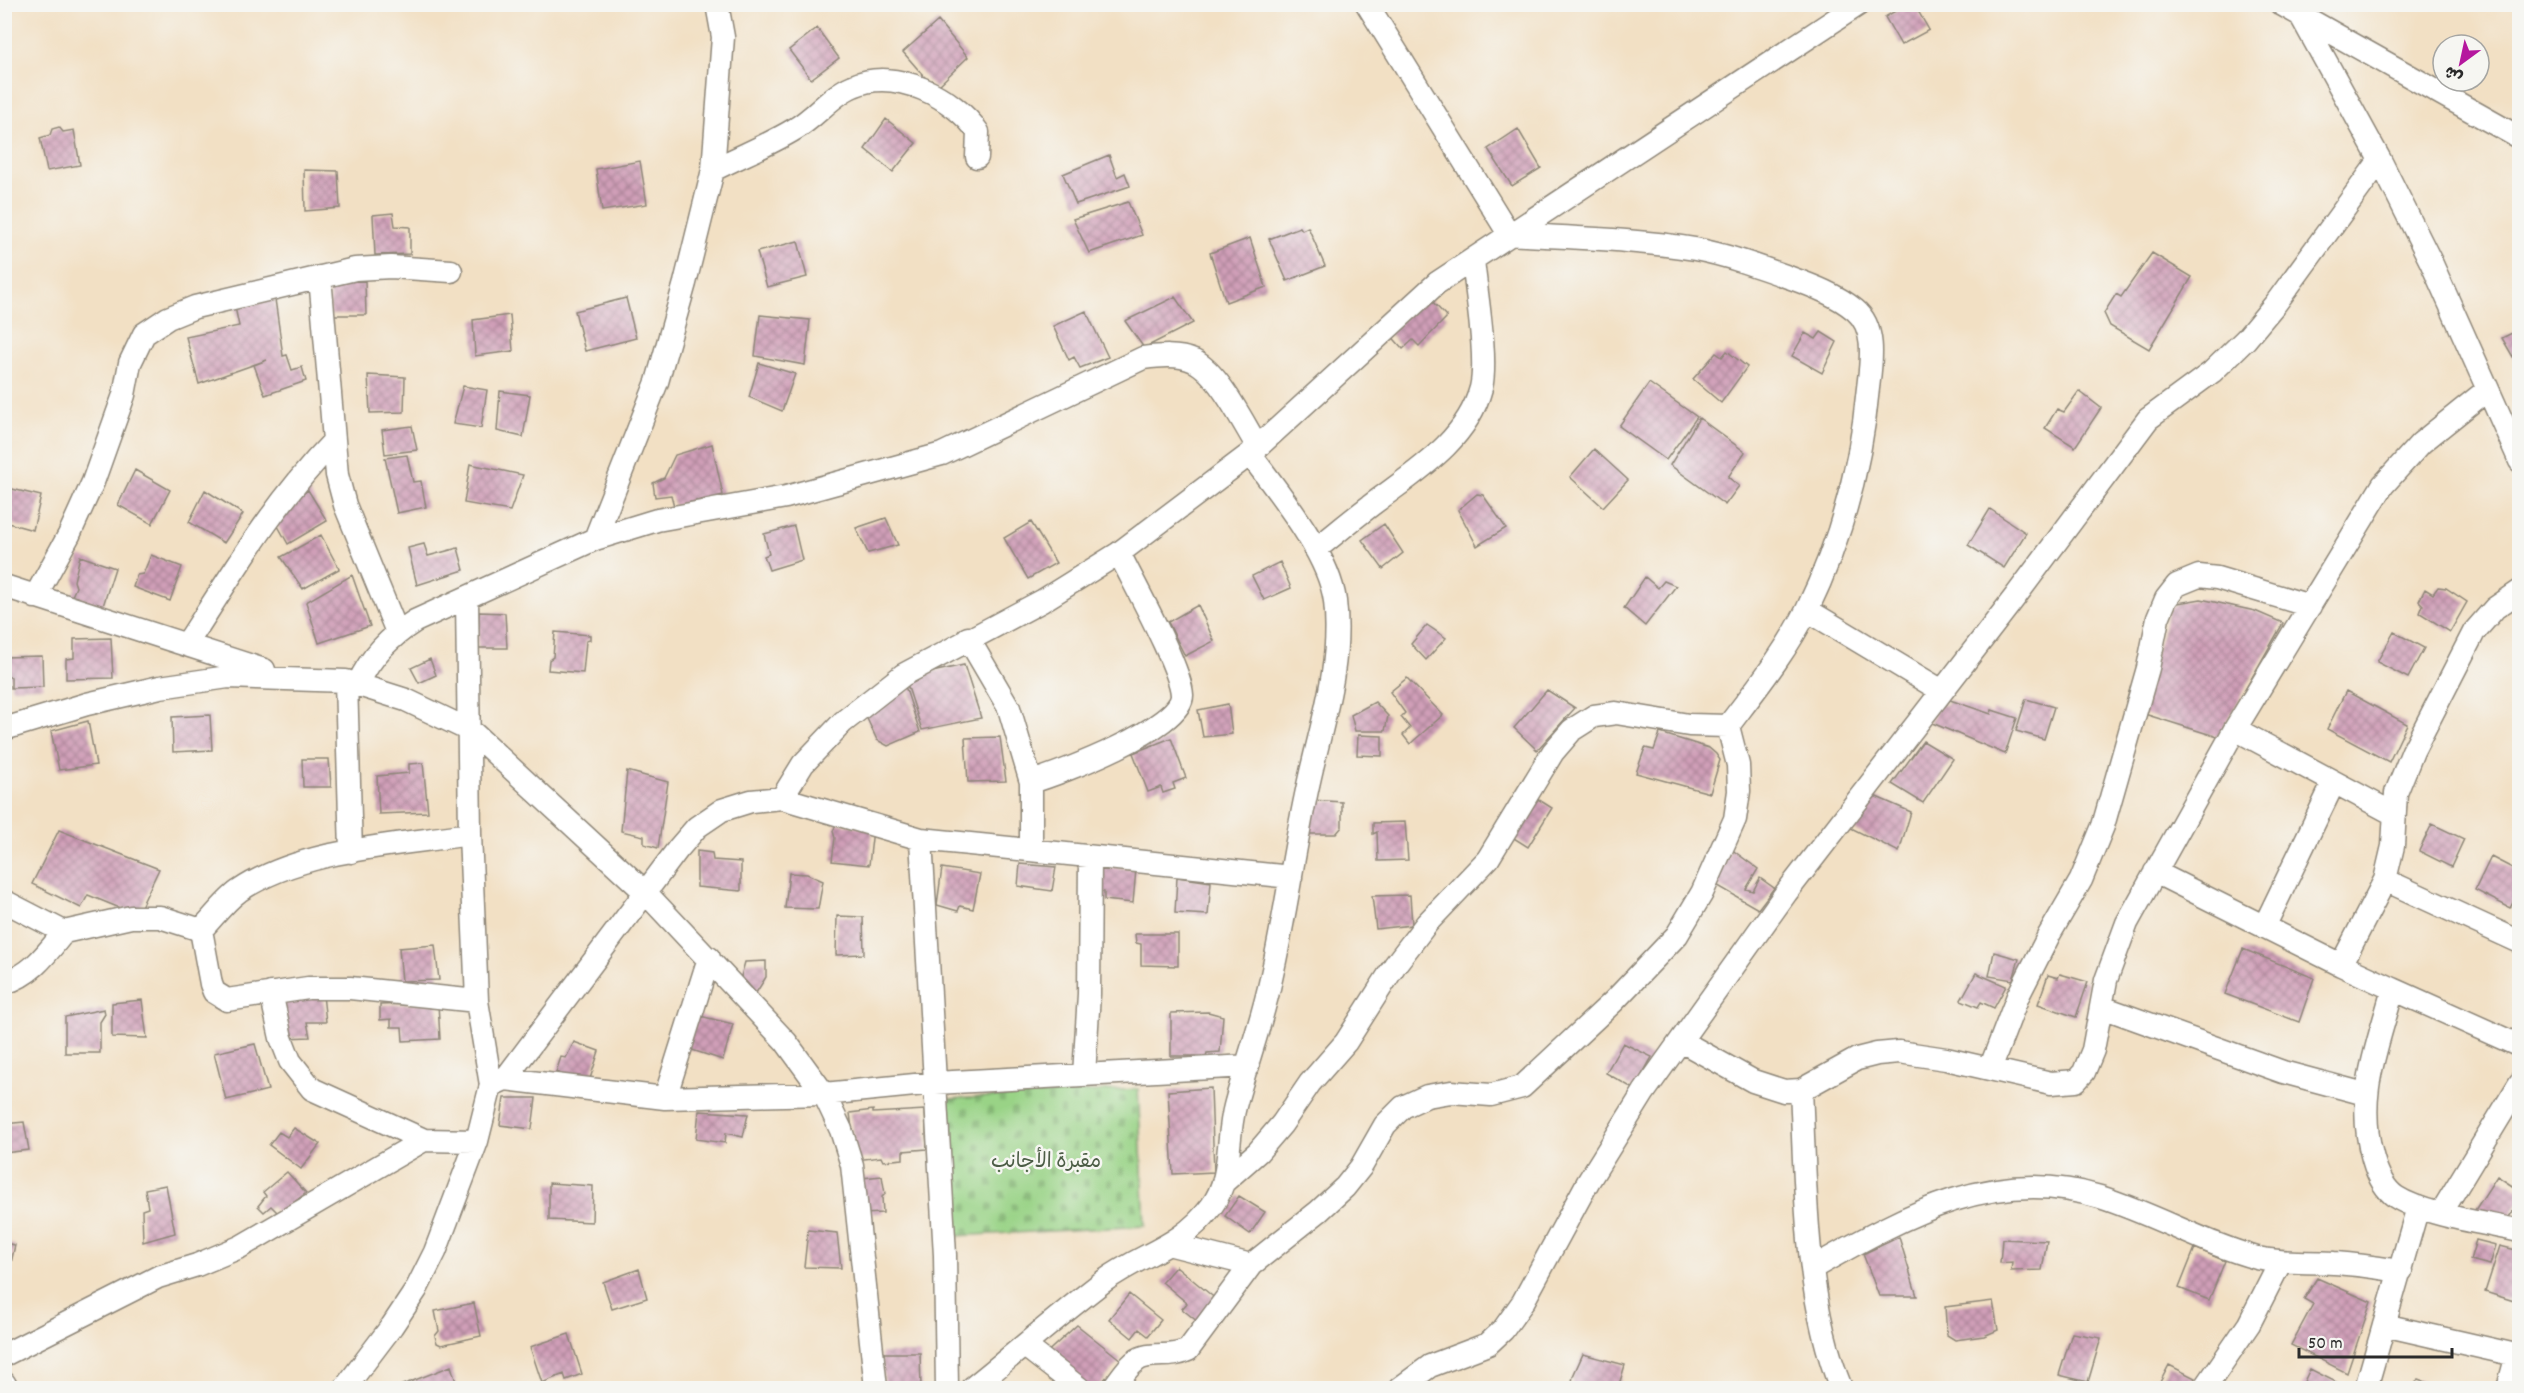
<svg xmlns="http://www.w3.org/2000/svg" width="2524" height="1393" viewBox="0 0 2524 1393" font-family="Dekko,'Playpen Sans Arabic',sans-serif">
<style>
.cemetery{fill:url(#cemetery-stones);stroke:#627f58;stroke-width:1.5}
.building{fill:url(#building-cross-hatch)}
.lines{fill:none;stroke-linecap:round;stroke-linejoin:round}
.minor-casing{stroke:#8e8678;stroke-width:25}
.minor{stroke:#fff;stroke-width:22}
.labels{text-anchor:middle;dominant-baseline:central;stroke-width:5;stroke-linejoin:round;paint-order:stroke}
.park-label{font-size:20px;fill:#4c5d46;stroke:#f6f6f2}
</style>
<defs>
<pattern id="cemetery-stones" width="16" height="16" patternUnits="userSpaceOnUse" patternTransform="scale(1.5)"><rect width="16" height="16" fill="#99d386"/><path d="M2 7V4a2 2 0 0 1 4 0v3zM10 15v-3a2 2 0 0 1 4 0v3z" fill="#84b574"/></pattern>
<pattern id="building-cross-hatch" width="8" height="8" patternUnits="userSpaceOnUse" patternTransform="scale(1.5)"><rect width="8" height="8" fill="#d09fb8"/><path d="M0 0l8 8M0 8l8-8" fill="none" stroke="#a98296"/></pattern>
</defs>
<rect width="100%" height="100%" fill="#f6f6f2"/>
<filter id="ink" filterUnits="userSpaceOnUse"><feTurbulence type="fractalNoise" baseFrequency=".0167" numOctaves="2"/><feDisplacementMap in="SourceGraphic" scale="12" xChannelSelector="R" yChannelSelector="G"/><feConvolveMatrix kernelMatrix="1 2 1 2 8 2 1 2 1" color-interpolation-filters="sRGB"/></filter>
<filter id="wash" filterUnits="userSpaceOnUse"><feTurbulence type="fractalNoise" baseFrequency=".008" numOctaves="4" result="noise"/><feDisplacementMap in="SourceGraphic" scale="24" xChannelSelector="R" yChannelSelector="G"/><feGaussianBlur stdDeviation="1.35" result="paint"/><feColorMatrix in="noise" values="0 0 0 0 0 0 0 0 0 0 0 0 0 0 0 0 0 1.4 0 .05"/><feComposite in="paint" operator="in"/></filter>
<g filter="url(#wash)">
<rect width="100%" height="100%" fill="#f2e0c4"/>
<path class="cemetery" d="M1138 1089 1145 1226 954 1236 947 1099Z"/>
<g id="blocks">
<path class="building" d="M1907 4H1914L1929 30 1901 45 1885 17Z
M938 21 968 57 935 89 903 52Z
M817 28 839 58 811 79 789 50Z
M886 119 916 143 893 172 865 149Z
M59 127 63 132 74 130 80 165 47 171 40 138 50 135 52 129Z
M1518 129 1541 168 1512 186 1488 149Z
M1109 155 1117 177 1125 173 1130 186 1076 204 1063 174Z
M640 161 647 204 602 211 596 169Z
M304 170 338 171 340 208 305 211Z
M1128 202 1142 235 1089 253 1073 219Z
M393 213 395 226 410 227V254L375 255 373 215Z
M1300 227 1302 230 1308 227 1325 266 1287 281 1269 239Z
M1250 238 1266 287 1226 302 1210 253Z
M798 241 807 277 767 287 757 252Z
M2152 253 2192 277 2149 349 2110 326 2104 313 2116 294 2121 297Z
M365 281 366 315H330L329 282Z
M1427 296 1447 317 1419 346 1413 340 1403 349 1388 332Z
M1175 297 1193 323 1144 348 1125 321Z
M626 298 636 338 585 351 575 311Z
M275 299 283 356 287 355 292 370 302 367 306 381 265 395 254 365 267 360 199 384 186 337 239 326 235 307Z
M1086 311 1108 357 1080 368 1074 357 1069 360 1053 326Z
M510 315 513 351 475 356 473 320Z
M760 315 810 320 805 365 755 356Z
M2520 329V369L2502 338Z
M1821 332 1837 342 1822 373 1792 356 1805 333 1816 339Z
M1727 351 1747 367 1721 403 1693 379 1716 353 1722 357Z
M759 363 795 374 782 411 749 397Z
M368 375 405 377 404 412 370 413Z
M1649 383 1697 417 1666 460 1619 426Z
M463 386 487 390 481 428 453 424Z
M500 391 530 395 523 437 497 431Z
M2079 391 2101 408 2075 447 2045 428 2057 409 2064 412Z
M1699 418 1745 452 1728 477 1739 486 1725 505 1670 465Z
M412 426 417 450 385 454 382 430Z
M712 444 723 495 674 506 671 495 655 497 653 483 664 478 675 455Z
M1594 449 1628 480 1603 507 1570 477Z
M407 455 413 482 421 481 426 507 397 513 385 458Z
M470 464 523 475 510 511 464 503Z
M135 470 170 490 152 524 118 505Z
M8 488 41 496 33 530 4 522V499Z
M205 490 243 514 224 543 189 522Z
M308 490 327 521 288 544 273 517Z
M1477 494 1483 495 1506 528 1477 546 1458 510Z
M1990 509 2026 533 2004 568 1968 545Z
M886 518 898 545 868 553 856 528Z
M1031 522 1056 563 1028 579 1004 538Z
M1384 524 1403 553 1383 569 1362 540Z
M794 526 802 560 769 570 764 556 769 554 764 534Z
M321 535 339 569 303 589 281 557Z
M424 544 428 556 458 548 464 570 417 585 408 548Z
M151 555 182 567 170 601 133 587 137 575 143 574Z
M80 556 115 568 103 606 72 596 76 587 74 581Z
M1280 562 1291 588 1264 600 1252 576Z
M352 575 370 626 319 643 306 602Z
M1645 577 1658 588 1664 581 1676 586 1645 626 1624 608Z
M2438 587 2446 588 2467 602 2450 632 2420 613 2423 605 2419 601 2425 589 2433 594Z
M2201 599 2255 611 2283 623 2218 737 2138 712 2169 609 2178 603Z
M1198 605 1214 641 1185 656 1168 622Z
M479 612 505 613 507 648H478Z
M1427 625 1446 638 1426 660 1411 644Z
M555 632 590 635V640L586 641 583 673 548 670 549 660 553 657Z
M2394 632 2424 648 2408 678 2377 662Z
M111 638 113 678 66 679V659L74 658V639Z
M42 656 43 687 11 688V677H4V657Z
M430 659 436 675 419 683 411 668Z
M964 665 981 718 922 730 905 678Z
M1407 678 1443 715 1410 744 1403 735 1410 728 1401 717 1405 713 1390 692Z
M904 683 920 732 888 746 877 740 864 712Z
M1547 690 1575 708 1537 750 1514 728Z
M2346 691 2407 724 2389 762 2327 729Z
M2026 699 2054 707 2044 739 2016 731Z
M1950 700 1991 714 1992 710 2017 718 2005 754 1930 722 1939 704 1946 705Z
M1375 702 1388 716 1385 731H1355L1351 715Z
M1228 704 1232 734 1203 737 1198 710Z
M210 715 212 750 173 752 172 717Z
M88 721 96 765 59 770 51 731Z
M1660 733 1709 748 1716 754 1720 760 1710 793 1636 773 1645 748 1654 750Z
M1358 735 1382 736V756L1357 755Z
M1000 737 1006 781 968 782 965 738Z
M1171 738 1186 778 1173 783 1175 789 1163 793 1161 787 1148 792 1133 753Z
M1923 741 1953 759 1923 803 1892 784Z
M302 759H329L331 787H303Z
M423 763 428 812 379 814 377 776 409 773V764Z
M627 771 668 782 658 848 644 844V836L621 831Z
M1872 795 1911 812 1899 852 1849 827Z
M1533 796 1552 808 1528 847 1509 835Z
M1311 800 1342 802V827L1336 834H1304Z
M1405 822 1408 860 1378 861 1377 832 1373 834V823Z
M837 823 873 829 869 865 832 861 835 838 833 831Z
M2432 824 2464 839 2451 867 2419 851Z
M59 830 159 869 137 915 88 895 81 908 32 884Z
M1731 849 1758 869 1746 889 1753 891 1760 878 1774 888 1758 909 1713 883Z
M697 851 712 853 713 860 741 862V891L697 887Z
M2491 857 2520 872V889L2510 908 2475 890Z
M1020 864 1056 867 1052 891 1018 886Z
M1096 866 1136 869 1133 903 1104 900V892L1094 891Z
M942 868 980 874 973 909 960 906 958 911 937 905Z
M789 873 807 874 823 881 818 909 785 908Z
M1177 877 1211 882 1208 915 1175 913Z
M1410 895 1412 925 1376 929 1372 896Z
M837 916 863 917 864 954 836 955Z
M1135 934H1178V966L1141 965V944L1136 943Z
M435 945 439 980 402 981 399 948Z
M2243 949 2314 978 2299 1022 2225 994Z
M1994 952 2019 959 2013 980 1989 976Z
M766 961V977L756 993 741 976 745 962Z
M1976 973 2006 986 1994 1008 1981 1002 1978 1007 1961 1000Z
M2060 974 2088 982 2076 1017 2038 1004 2048 975 2058 978Z
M323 995 326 1022H307L310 1037 285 1038 278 997Z
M142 1000 147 1038 112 1037V1003Z
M438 1003 440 1039 403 1041 402 1027H391V1019L380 1020V1005Z
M104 1009 105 1014 100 1022V1053H65V1017Z
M1208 1012 1223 1016 1220 1052 1207 1053 1206 1056H1171V1013Z
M696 1015 733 1024 723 1060 686 1048Z
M574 1042 599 1051 588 1085 556 1072 561 1057 566 1058Z
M1623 1043 1652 1057 1634 1089 1606 1073Z
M255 1044 268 1090 226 1100 214 1053Z
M1211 1088 1214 1172 1173 1174 1168 1091Z
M504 1098H536L532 1129 500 1125Z
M873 1110V1113L925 1110 927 1149 903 1151V1159L883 1161 881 1157 856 1160 850 1113Z
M699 1111 748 1114 743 1137 726 1133 725 1143 696 1139Z
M24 1122 29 1150 4 1153V1124Z
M294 1128 320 1144 301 1169 269 1145 279 1132 287 1137Z
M287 1172 306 1193 279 1214 271 1206 264 1212 258 1206 266 1196 263 1192Z
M882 1176 885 1194 882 1197 883 1213 862 1214V1178Z
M2497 1176 2520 1191V1201L2505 1223 2494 1222 2475 1210Z
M549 1183 593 1186 592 1222 549 1220Z
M166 1185 175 1233 143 1242 142 1210 148 1208 145 1189Z
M1239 1196 1265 1212 1250 1234 1225 1216Z
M808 1230 837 1233 841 1268 804 1267Z
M1899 1237 1917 1296H1879L1863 1254Z
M2002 1239 2047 1241 2042 1270 2011 1271 2012 1262 2000 1263Z
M2476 1240 2496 1245 2490 1265 2470 1260Z
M4 1243 15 1245 7 1281H4Z
M2500 1246 2520 1251V1285L2514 1301 2485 1292Z
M2195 1248 2225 1261 2209 1300 2179 1288Z
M1176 1266 1217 1300 1198 1322 1182 1309 1187 1303 1162 1282Z
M639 1269 647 1298 612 1309 603 1282Z
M2317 1278 2371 1302 2347 1373 2291 1345 2313 1304 2304 1299Z
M1129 1294 1161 1320 1148 1336 1139 1329 1132 1338 1109 1319Z
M1993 1301 1998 1330 1984 1336 1955 1340 1947 1335 1945 1307Z
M474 1303 481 1336 441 1345 437 1343 435 1336 439 1331 435 1311Z
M1077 1325 1121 1360 1097 1388H1084L1042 1357Z
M2072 1333 2101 1338 2088 1382 2059 1375Z
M569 1334 582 1374 566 1380 564 1374 542 1383 530 1347Z
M881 1353H920L921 1388H885Z
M1583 1354 1625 1365 1618 1388H1571L1573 1376Z
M2169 1365 2195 1378 2190 1388H2157Z
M451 1366 458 1388H404L402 1385Z
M2310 1369 2338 1383 2336 1388H2301Z
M2418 1379 2442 1388H2413Z"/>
</g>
</g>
<g filter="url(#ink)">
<use href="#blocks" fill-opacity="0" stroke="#8e8678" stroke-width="1.5"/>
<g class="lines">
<g class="minor-casing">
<path id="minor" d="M2281 4 2520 138
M2301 16 2380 160 2431 262 2520 461
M713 170C740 156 769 145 795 129 816 117 831 95 853 86 895 67 954 97 978 132L977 157
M320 277 337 475 345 505 397 632
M595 539 657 382 685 283 713 170 723 37 717 4
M1316 549C1335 534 1354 518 1374 503 1415 472 1467 441 1481 388 1488 359 1476 291 1473 260
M4 586 264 670
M2520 591 2495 608 2474 632 2413 751 2396 793 2393 846 2385 880 2341 965 2393 989C2377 1049 2355 1097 2373 1159 2377 1173 2383 1188 2396 1197 2424 1215 2486 1223 2520 1231
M35 597 69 535 93 482 124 395 130 363 144 334 168 318 195 307 355 269 391 267 451 271
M1807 610 1942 691
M968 638 1009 708 1031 782V850
M186 645C232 574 274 503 333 442
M346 681 351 852
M358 684C371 656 389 638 415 621L595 539 657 520 786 497 942 454 1143 358C1160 356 1178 354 1194 361 1219 373 1243 423 1258 447
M4 729 87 704 160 687 228 677 346 681 406 700 471 731 644 891 786 1042 824 1094 841 1130 852 1165 876 1388
M2235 729 2394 814
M1031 782C1059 774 1183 727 1182 695 1181 668 1133 582 1119 553
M782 798 803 764 843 722 903 675 1042 601 1119 553 1250 454 1437 283 1859 4
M921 839 945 1255 947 1388
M2155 872 2341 965
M2385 880 2520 942
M4 901 64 932 131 917H160L201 930 211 984 214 992 227 1000 308 988H350L477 1001
M2264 927 2334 782
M201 930C213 918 225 901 239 891 301 849 397 845 470 834
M4 983C32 975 47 953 64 932
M2393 989 2520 1046
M271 993 281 1038 290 1061 312 1089 424 1140 477 1141
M2102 1007 2283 1072 2365 1094
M1681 1041 1753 1081 1784 1091 1801 1090 1857 1059 1877 1054 1899 1052 1946 1059 2051 1083 2076 1081 2084 1072 2093 1050 2106 980 2127 923 2235 729 2383 485 2421 443 2487 390
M1990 1069 2018 996 2049 935 2081 880 2103 826 2148 668 2158 618 2166 599 2177 585 2199 576 2217 578 2310 606
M1084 1075 1089 994 1090 857
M505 1079 678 849 697 827 722 810 751 801 782 798 921 839 1291 877
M494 1084 505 1079 665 1098 824 1094 935 1083 1248 1066
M1801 1090C1806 1187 1804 1297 1841 1388
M665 1098 709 958
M1225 1181 1258 1152 1282 1124 1310 1083 1346 1042 1395 965 1427 923 1488 859 1553 752 1572 730 1594 716 1616 713 1689 725 1728 726C1756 689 1786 652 1807 610 1841 540 1861 465 1868 388 1871 363 1877 328 1855 310 1837 295 1813 286 1791 278 1760 267 1727 255 1695 249 1634 239 1571 238 1509 234L1367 4
M2441 1213 2520 1083
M1172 1245 1251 1265 1319 1211 1345 1187 1361 1167 1385 1125 1403 1107 1427 1096 1451 1092 1491 1095 1522 1087 1614 1001 1677 935 1702 893 1735 819 1739 791 1738 765 1728 726
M1814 1267C1903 1217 1994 1164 2100 1197 2154 1214 2203 1243 2257 1258 2283 1264 2307 1261 2334 1263 2356 1264 2379 1268 2401 1271
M2384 1325 2520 1356
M1025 1346 1079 1388
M4 1355 158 1277 197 1265 240 1247 424 1140
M4 1383 7 1388
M345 1388 392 1326 416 1290 435 1252 477 1141 491 1085 477 1001 470 834 467 598
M972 1388C1016 1353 1059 1315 1104 1281 1144 1252 1180 1248 1211 1207 1233 1178 1226 1139 1235 1106 1246 1064 1262 1022 1271 979 1285 918 1293 856 1306 795 1319 730 1343 668 1335 601 1329 554 1278 492 1250 454
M1113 1388C1121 1378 1131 1360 1144 1357 1160 1353 1172 1358 1188 1350L1251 1265
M1400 1388 1430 1366 1488 1344 1503 1330 1523 1302 1588 1182 1644 1092 1786 893 2015 597 2148 419 2212 372 2246 339 2276 303 2380 160
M2205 1388 2249 1324 2280 1263
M2366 1388 2418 1207
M2508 1388 2517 1355"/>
</g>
<use href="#minor" class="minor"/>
</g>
</g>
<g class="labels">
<g class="park-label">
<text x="1046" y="1163">مقبرة الأجانب</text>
</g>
</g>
<rect width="2524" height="1393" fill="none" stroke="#f6f6f2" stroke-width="24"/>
<g transform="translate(2461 63) rotate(213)"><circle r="28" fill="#f6f6f2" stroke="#a5a5a2" stroke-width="1.5"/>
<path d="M0-4.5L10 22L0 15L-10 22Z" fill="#b5179e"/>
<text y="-9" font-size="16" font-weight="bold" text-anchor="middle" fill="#2b2b2b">ش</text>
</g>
<path d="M2299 1348v9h153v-9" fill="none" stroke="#2b2b2b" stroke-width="3"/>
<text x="2308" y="1348" font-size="18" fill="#2b2b2b" stroke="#f6f6f2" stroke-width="4.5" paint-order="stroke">50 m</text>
</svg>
